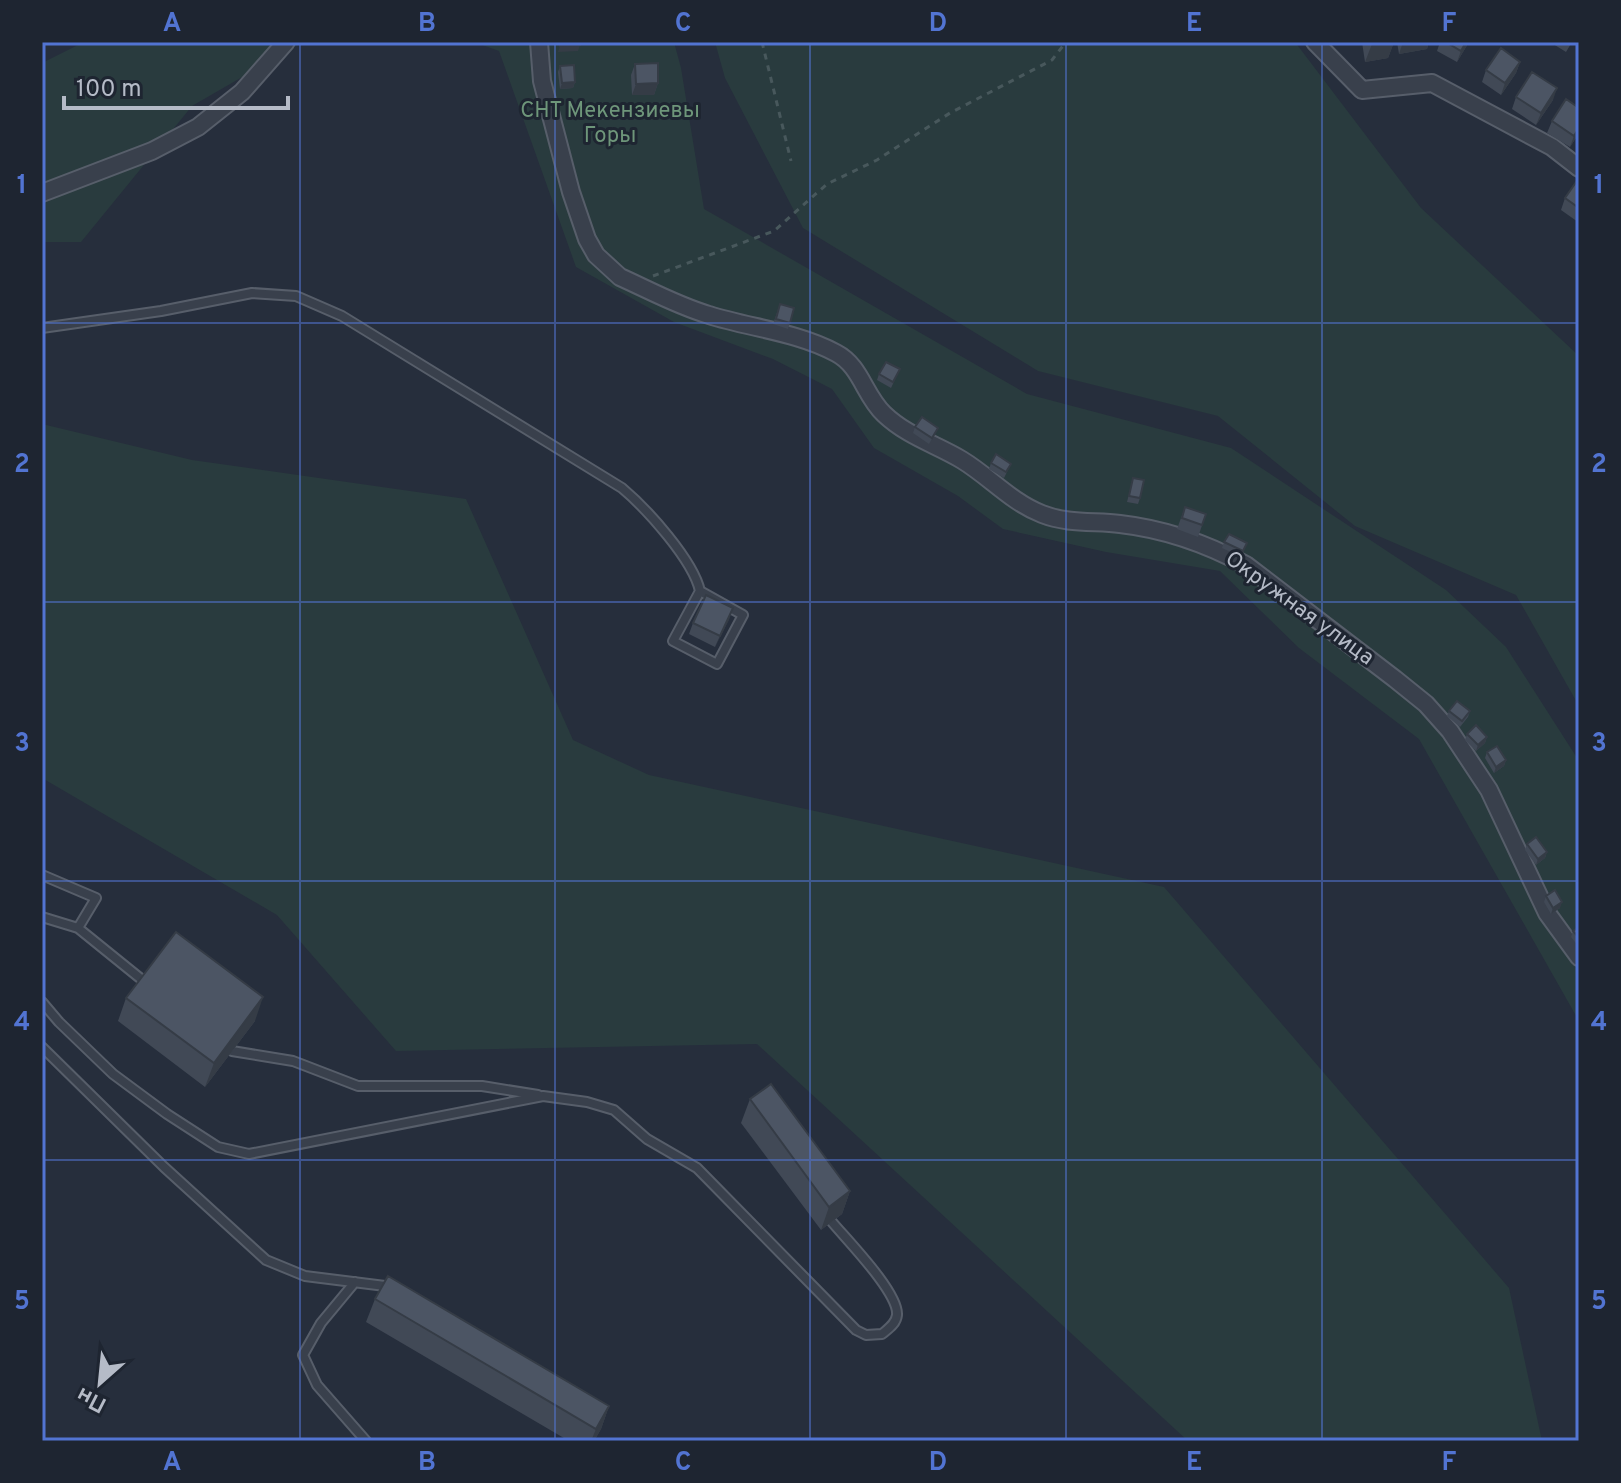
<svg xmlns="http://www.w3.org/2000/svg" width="1621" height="1483" viewBox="0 0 1621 1483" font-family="Overpass,sans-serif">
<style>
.green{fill:#293b3e}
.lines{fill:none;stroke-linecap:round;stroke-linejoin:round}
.lane-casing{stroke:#575e6a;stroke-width:12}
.street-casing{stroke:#575e6a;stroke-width:20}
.path{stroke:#48585c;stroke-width:3;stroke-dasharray:6 6;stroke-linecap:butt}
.lane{stroke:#39404c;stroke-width:8}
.street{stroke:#39404c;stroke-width:16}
.wall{fill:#414956}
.shaded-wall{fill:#353c46}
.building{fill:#4c5564;stroke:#353c46;stroke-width:2}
.grid{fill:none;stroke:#5274d2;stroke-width:2;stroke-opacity:0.55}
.labels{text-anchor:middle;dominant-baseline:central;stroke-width:6;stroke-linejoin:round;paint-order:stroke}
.park-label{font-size:22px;fill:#6e967a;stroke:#1e2531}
.street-label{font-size:22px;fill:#b5bbc7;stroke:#1e2531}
.neatline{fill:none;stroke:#5274d2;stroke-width:3}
.grid-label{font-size:26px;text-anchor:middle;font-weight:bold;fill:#5274d2}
</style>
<rect width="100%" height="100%" fill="#262e3c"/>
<path class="green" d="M84 42H303L192 106 81 242H42V63Z
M474 42H674L681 68 704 209 1027 394 1231 448 1446 590 1506 647 1579 761V1021L1419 739 1299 648 1220 571 1106 552 1003 529 958 496 874 448 832 389 773 359 674 322 576 267 499 51Z
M715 42H1295L1421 208 1579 356V706L1516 595 1355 526 1218 416 1038 371 803 228 725 78Z
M42 424 192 460 466 499 573 740 649 775 1164 887 1509 1288 1542 1441H1188L757 1044 396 1051 277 915 42 778Z"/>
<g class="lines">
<g class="lane-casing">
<path id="lane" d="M42 328 161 311 252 293 296 296 342 316 622 488C647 509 693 560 700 591L673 641 717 664 743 615 700 591
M42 875 96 898 78 928
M42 917 78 928 146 983
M42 1002 59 1022 113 1074 167 1114 218 1147 249 1154 543 1096 587 1102 614 1110 647 1139 697 1168 856 1330 866 1335 882 1334C888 1329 896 1324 897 1315 899 1293 847 1240 832 1222
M42 1047 164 1167 266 1260 305 1276 393 1287
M232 1051 293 1061 358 1086H482L538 1095
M355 1282 321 1323 303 1355 317 1385 366 1441"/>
</g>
<g class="street-casing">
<path id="street" d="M539 42 542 81 571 192 587 239 596 255 620 277C649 290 678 306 709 315 750 328 797 332 836 353 861 366 864 395 884 414 907 436 935 444 962 460 990 477 1011 502 1042 514 1067 524 1094 521 1120 524 1164 529 1207 544 1246 565L1395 679 1426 704 1450 731 1489 790 1547 913 1579 957
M1315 42 1362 90 1432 83 1552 147 1579 168
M42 193 152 151 198 127 242 92 286 42"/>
</g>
<path class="path" d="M762 42 791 161
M653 276 774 231 827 184 877 160 950 113 1052 60 1066 42"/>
<use href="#lane" class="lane"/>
<use href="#street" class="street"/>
</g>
<path class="wall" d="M1362 42H1394L1388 58 1365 62Z
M1397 42H1429L1427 49 1399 54Z
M1440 42H1469L1457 62 1437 51Z
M1550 42H1572L1566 52Z
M1520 62 1516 73 1501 95 1482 82 1486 70Z
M635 64 658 83 654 95H632L631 75Z
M560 66 575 82 573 88 560 89 558 72Z
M1516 97 1553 100 1536 125 1512 109Z
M1552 121 1579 133 1570 147 1547 133Z
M1579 178V221L1578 222 1561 210 1565 198Z
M780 304 794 308 788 329 773 324Z
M900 369 891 388 877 380 879 374Z
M915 427 938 428 929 444 913 433Z
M991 463 1011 464 1004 478 989 469Z
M1133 478 1140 498 1138 504 1127 502Z
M1185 507 1206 514 1198 537 1177 529Z
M1224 542 1247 543 1241 557 1222 548Z
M733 608 715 647 689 634 693 623Z
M1449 711H1470L1468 717 1460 727 1447 716Z
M1467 734 1487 737 1485 743 1476 751 1465 740Z
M1487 752 1506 760 1504 766 1494 773 1485 758Z
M1527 844 1547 852 1545 858 1536 865 1525 850Z
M1546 896 1560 908 1551 914 1544 902Z
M1579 927V947L1571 937 1573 931Z
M126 998 255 1021 205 1087 118 1021Z
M750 1099 850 1191 842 1214 821 1230 741 1123Z
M375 1299 609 1406 601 1429 594 1441H569L366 1322Z"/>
<path class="shaded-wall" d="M1384 42H1394L1388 58 1365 62 1372 44Z
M1403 42H1429L1427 49 1399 54Z
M1466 42H1469L1457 62 1461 51Z
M580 45 578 51 558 52 560 46Z
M1520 62 1516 73 1501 95 1505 83Z
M575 82 573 88 560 89 562 83Z
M658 83 654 95H632L636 84Z
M1557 88 1553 100 1536 125 1541 113Z
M1579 128V133L1570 147 1574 136Z
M733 608 729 620 715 647 720 636Z
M1487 737 1485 743 1476 751 1478 745Z
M1506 760 1504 766 1494 773 1496 767Z
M1547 852 1545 858 1536 865 1538 859Z
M1562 902 1560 908 1551 914 1553 908Z
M263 997 255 1021 205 1087 214 1063Z
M850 1191 842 1214 821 1230 829 1207Z
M609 1406 601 1429 594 1441H591L596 1429Z"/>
<path class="building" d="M560 42H580V45L560 46Z
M1446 42H1466L1461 51Z
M1501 48 1520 62 1505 83 1486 70Z
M658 63V83L636 84 635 64Z
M574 65 575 82 562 83 560 66Z
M1532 72 1557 88 1541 113 1516 97Z
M1566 99 1579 108V128L1574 136 1552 121Z
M1579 178V208L1565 198Z
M780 304 794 308 790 323 776 319Z
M886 362 900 369 893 382 879 374Z
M922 417 938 428 932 438 915 427Z
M996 454 1011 464 1006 472 991 463Z
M1133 478 1144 480 1140 498 1129 496Z
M1185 507 1206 514 1202 525 1182 518Z
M1229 534 1247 543 1243 551 1224 542Z
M706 595 733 608 720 636 693 623Z
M1457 701 1470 711 1462 721 1449 711Z
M1476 725 1487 737 1478 745 1467 734Z
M1497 746 1506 760 1496 767 1487 752Z
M1536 837 1547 852 1538 859 1527 844Z
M1555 890 1562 902 1553 908 1546 896Z
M1579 927V938L1573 931Z
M176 932 263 997 214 1063 126 998Z
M771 1084 850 1191 829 1207 750 1099Z
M388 1276 609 1406 596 1429 375 1299Z"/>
<path class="grid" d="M300 42V1441M555 42V1441M810 42V1441M1066 42V1441M1322 42V1441M42 323H1579M42 602H1579M42 881H1579M42 1160H1579"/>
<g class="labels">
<g class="park-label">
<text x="610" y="111">СНТ Мекензиевы<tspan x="610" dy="25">Горы</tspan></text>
</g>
<g class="street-label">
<text transform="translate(1299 609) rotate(36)">Окружная улица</text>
</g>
</g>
<rect width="1621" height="1483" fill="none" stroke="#1e2531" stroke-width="88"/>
<g transform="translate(100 1383) rotate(207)" stroke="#1e2531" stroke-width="6" paint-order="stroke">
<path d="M0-6L14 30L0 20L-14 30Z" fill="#b5bbc7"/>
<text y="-12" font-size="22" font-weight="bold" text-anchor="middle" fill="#b5bbc7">Пн</text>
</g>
<path d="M64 96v12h224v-12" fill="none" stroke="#b5bbc7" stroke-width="4"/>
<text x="76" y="96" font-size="24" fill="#b5bbc7" stroke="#1e2531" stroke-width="6" paint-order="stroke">100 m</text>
<rect x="44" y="44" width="1533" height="1395" class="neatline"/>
<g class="grid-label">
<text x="172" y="31">A</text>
<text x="427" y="31">B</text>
<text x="683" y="31">C</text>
<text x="938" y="31">D</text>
<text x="1194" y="31">E</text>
<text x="1449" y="31">F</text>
<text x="22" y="193">1</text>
<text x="1599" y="193">1</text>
<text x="22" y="472">2</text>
<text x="1599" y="472">2</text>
<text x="22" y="751">3</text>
<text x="1599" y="751">3</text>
<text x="22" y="1030">4</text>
<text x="1599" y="1030">4</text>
<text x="22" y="1309">5</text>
<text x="1599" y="1309">5</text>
<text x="172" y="1470">A</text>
<text x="427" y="1470">B</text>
<text x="683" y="1470">C</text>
<text x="938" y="1470">D</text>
<text x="1194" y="1470">E</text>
<text x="1449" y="1470">F</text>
</g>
</svg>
